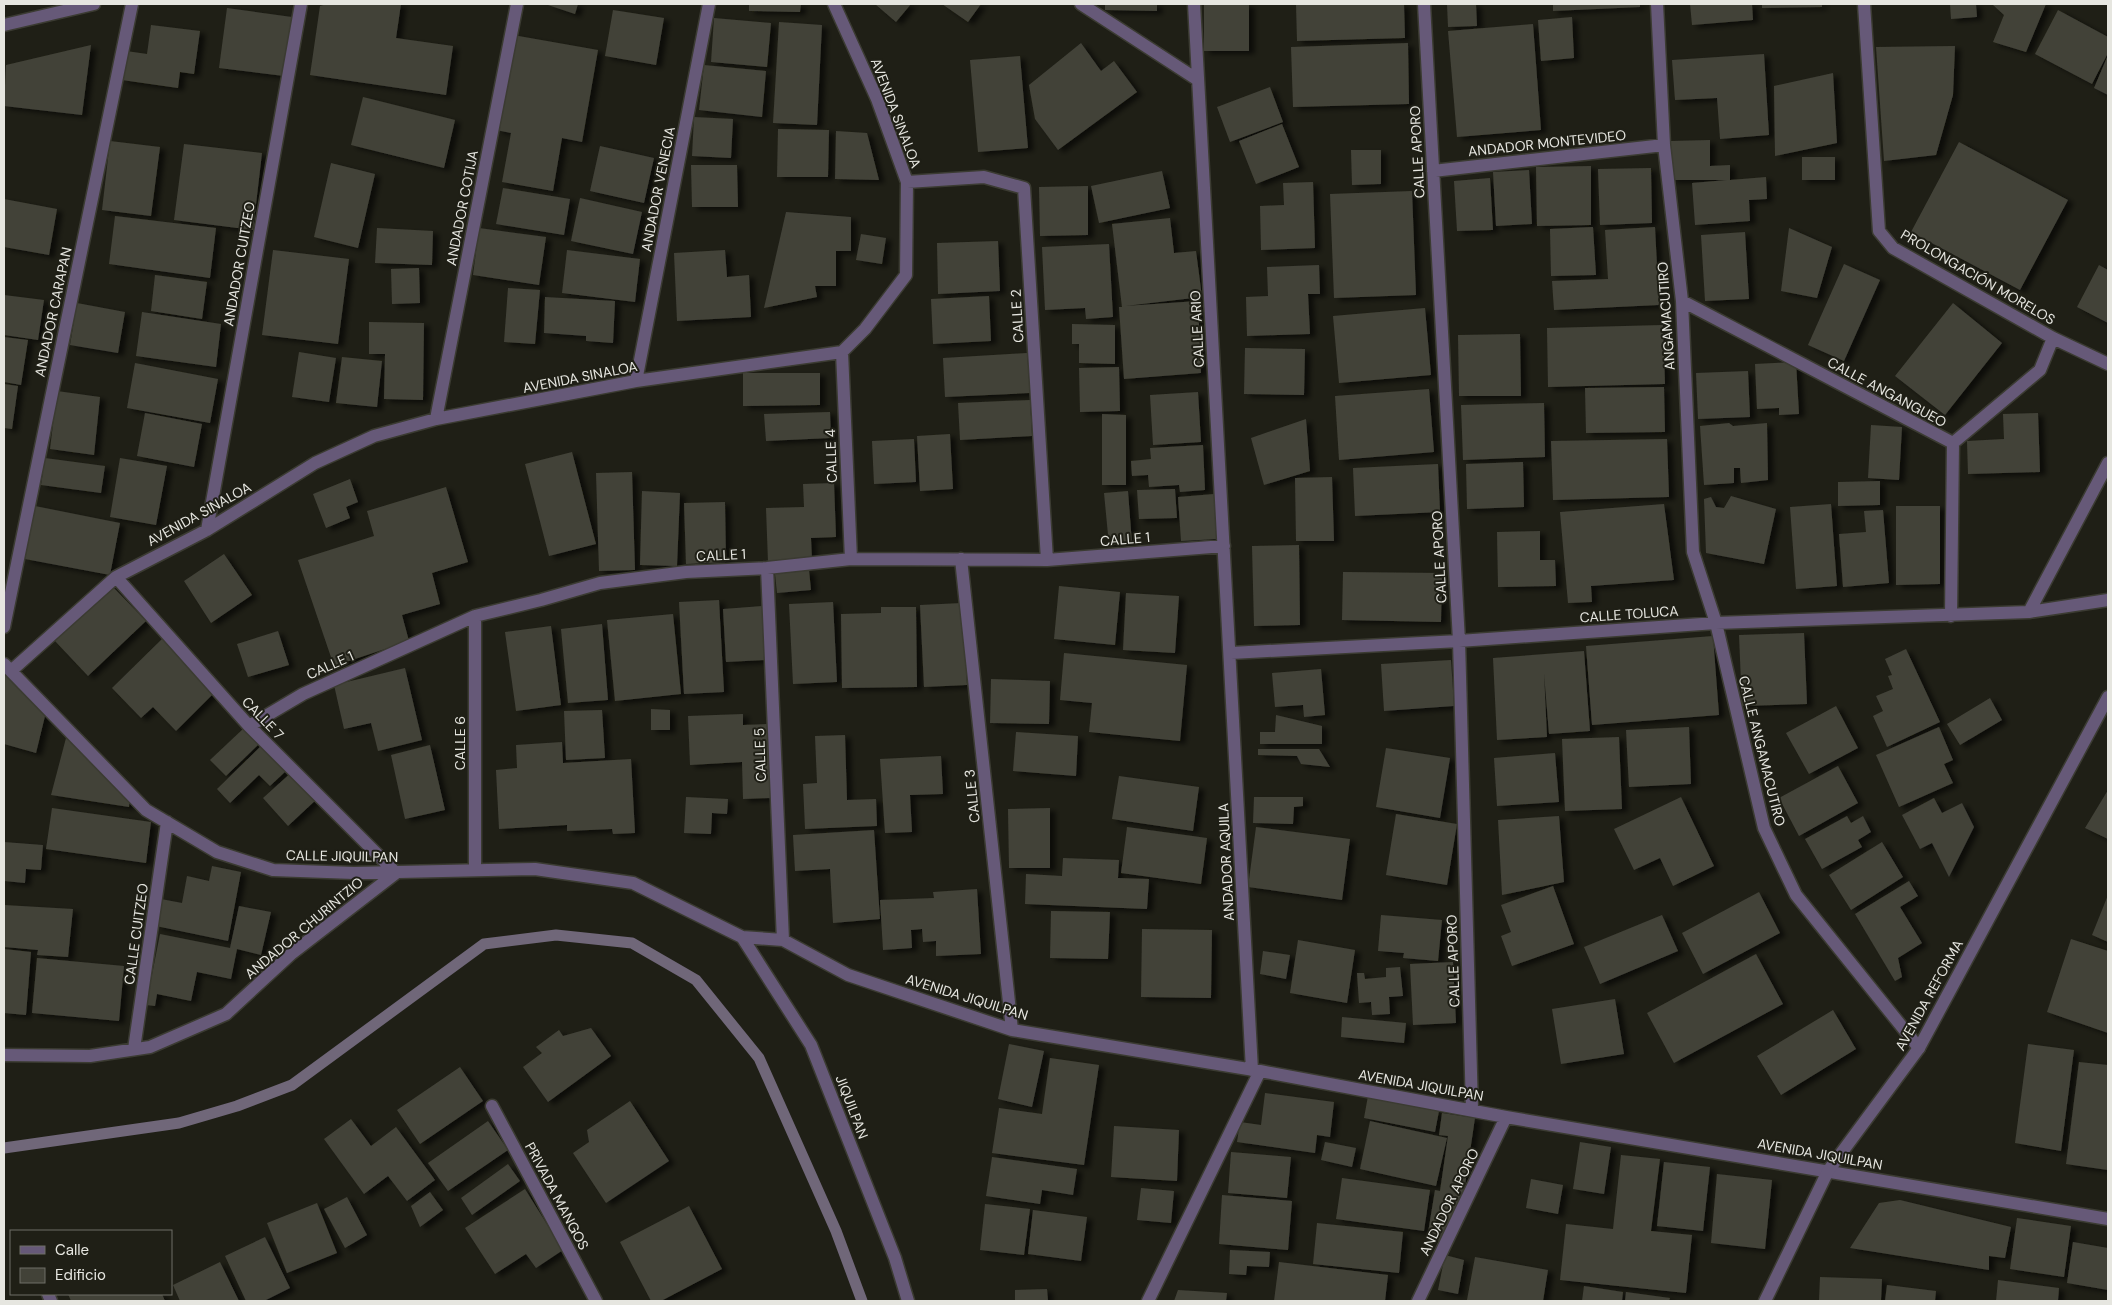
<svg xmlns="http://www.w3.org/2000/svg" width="2112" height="1305" viewBox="0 0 2112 1305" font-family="'DM Sans',sans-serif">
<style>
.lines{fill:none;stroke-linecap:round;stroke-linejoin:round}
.stream{stroke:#706779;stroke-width:11}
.building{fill:#424238;filter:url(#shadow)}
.minor-casing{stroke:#3b3b32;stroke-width:15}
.tertiary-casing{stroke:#3b3b32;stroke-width:15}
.minor{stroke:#665978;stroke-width:12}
.tertiary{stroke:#665978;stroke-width:12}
.labels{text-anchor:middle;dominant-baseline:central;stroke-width:4;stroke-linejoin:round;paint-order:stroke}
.street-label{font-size:14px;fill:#e6e6e0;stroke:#1f1f16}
</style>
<defs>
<filter id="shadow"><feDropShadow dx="5.5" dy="3" stdDeviation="2.5" flood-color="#0009"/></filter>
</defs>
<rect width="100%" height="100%" fill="#1f1f16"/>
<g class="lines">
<path class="stream" d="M4 1148 179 1123 237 1106 292 1085 484 944 556 935 632 943 696 980 759 1058 836 1231 862 1301"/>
</g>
<path class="building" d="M327 4H401L396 38 453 46 446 95 310 75 320 6Z
M545 4H578L575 14Z
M749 4H801L800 12 749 11Z
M875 4H911L896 22Z
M942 4H981L968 22Z
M1105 4H1157V11L1105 10Z
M1204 4H1249V51H1204Z
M1296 4H1404L1405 38 1297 41Z
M1447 4H1476L1477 26 1448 27Z
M1553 4H1640V7L1553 11Z
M1690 4H1752L1753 20 1692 25Z
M1762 4H1822V7L1762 8Z
M1950 4H1976L1977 17 1951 19Z
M1994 4H2046L2026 52 1993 42 2004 15 1993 5Z
M227 8 292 17 284 76 219 68Z
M613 10 664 18 656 65 605 56Z
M2058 10 2108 37V53L2092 84 2035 54Z
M1572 17 1574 58 1541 61 1538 20Z
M714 18 771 23 767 67 711 62Z
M779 22 822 25 817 125 773 123Z
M1533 24 1541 130 1457 137 1448 31Z
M151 25 200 31 194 74 180 72 178 88 122 80 126 51 147 54Z
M513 35 598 50 582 142 562 138 553 191 502 182 511 133 496 130Z
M1081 43 1101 71 1114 61 1137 92 1058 150 1035 119 1029 85Z
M1408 43 1409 104 1293 107 1291 47Z
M91 45 82 115 4 106 6 65Z
M1955 46 1953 95 1936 155 1884 161 1876 47Z
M1764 54 1769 135 1720 139 1717 98 1675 100 1672 60Z
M2108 55V95L2094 88Z
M1020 56 1028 148 978 152 970 60Z
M704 65 766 71 762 117 699 110Z
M1833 73 1837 143 1775 156 1774 86Z
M1270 87 1283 122 1230 142 1217 107Z
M363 97 455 120 444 168 351 145Z
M694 117 733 119 731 158 692 156Z
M1282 124 1299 167 1256 184 1239 141Z
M778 129 829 130 828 177H777Z
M836 131 867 133 879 180 835 179Z
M1710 140V166L1730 165V180L1766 177 1767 199 1749 200 1750 221 1695 225 1692 183 1727 180H1671L1670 141Z
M110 141 160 147 151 216 102 210Z
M1959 142 2068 200 2020 290 1911 232Z
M184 144 262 153 253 230 174 220Z
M600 146 654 158 644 203 590 191Z
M1351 150H1381V184L1352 185Z
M1802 157H1835V180H1802Z
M331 163 375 174 358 248 314 237Z
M691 165H737L738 207H692Z
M1591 166V225L1537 226 1536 167Z
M1651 168 1652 223 1600 225 1598 169Z
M1529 170 1532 224 1496 226 1493 172Z
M1162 171 1170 208 1099 223 1091 186Z
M1490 178 1493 230 1457 231 1454 181Z
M1313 182 1315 248 1261 250 1260 206 1284 205 1283 183Z
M1088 186V235L1040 236 1039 187Z
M503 188 570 199 564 235 496 224Z
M1412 191 1416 295 1334 298 1330 194Z
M580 198 642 212 633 254 571 241Z
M4 199 57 209 49 255 4 247Z
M786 212 851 217V251H836V286H815L817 297 764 308Z
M115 216 216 228 210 278 109 264Z
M1170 218 1174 253 1196 251 1202 297 1125 306 1198 301 1201 373 1124 379 1119 307H1122L1112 224Z
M1593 227 1596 275 1551 276 1550 229Z
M1655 227 1659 305 1554 310 1552 281 1608 279 1605 230Z
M377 228 433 231 432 265 375 263Z
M479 228 546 237 539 285 473 275Z
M1789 228 1832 247 1817 298 1781 291Z
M1745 232 1749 299 1705 301 1701 235Z
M861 234 886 238 882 264 856 260Z
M998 241 1000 291 938 294 937 243Z
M1109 244 1113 317 1086 319 1085 308 1045 310 1042 247Z
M273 250 349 259 338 344 262 335Z
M567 250 640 259 635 302 562 293Z
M725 250 727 277 749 275 751 317 677 321 674 253Z
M1844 264 1880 280 1844 361 1808 345Z
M1319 265 1320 294H1308L1310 334 1247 336 1246 297 1268 296 1267 267Z
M2099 265 2108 270V323L2077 307Z
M419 268 420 303 392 304 391 269Z
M155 275 207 282 202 319 151 311Z
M508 288 540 290 535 344 504 342Z
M4 295 44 300 38 340 4 335Z
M989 296 991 341 933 344 931 299Z
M545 297 615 301 613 343 586 341V336L544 333Z
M77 303 125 312 118 353 70 345Z
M1953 303 2002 343 1945 415 1895 376Z
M1425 308 1431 375 1339 383 1333 316Z
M142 312 221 324 216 367 136 356Z
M369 322 424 323 423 400 384 399 385 354H369Z
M1072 324 1115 325V364L1079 363V344H1072Z
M1663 325 1665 384 1548 387 1547 328Z
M1520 334 1521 396H1459L1458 335Z
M4 337 28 340 21 385 4 382Z
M1245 348 1305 349 1304 395 1244 394Z
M299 352 336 358 329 402 292 397Z
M1027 353 1030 393 945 397 943 358Z
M342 357 382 361 377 407 336 403Z
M1796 362 1799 414 1779 415V408L1757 409 1755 364Z
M135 363 218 379 210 423 127 408Z
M1119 367 1120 411 1080 412 1079 368Z
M1748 371 1750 417 1698 419 1696 373Z
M743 373H820V405L743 406Z
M4 384 18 386 12 429 4 428Z
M1664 387 1665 432 1586 433 1585 388Z
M1429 389 1434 452 1339 460 1335 396Z
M57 391 100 397 94 455 50 449Z
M1198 392 1201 442 1153 445 1150 395Z
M1030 400 1032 436 960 440 958 403Z
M1544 403 1545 457 1463 460 1461 405Z
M830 412 831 438 766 441 764 414Z
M145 413 202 424 194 467 137 456Z
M2038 413 2040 472 1968 474 1967 441 2004 439 2003 414Z
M1102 414 1126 415V485H1102Z
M1306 419 1310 471 1264 485 1251 438Z
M1729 423 1733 426 1767 423 1768 480 1741 483 1740 468H1734V483L1704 485 1700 426Z
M1871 425 1902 427 1899 480 1868 478Z
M950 434 953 489 920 491 917 436Z
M914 439 916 482 874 484 872 441Z
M1667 439 1669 497 1553 500 1551 441Z
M1203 445 1205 490 1180 492 1179 485 1149 487 1148 475 1132 476 1131 461 1151 459 1150 448Z
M572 452 596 544 549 556 525 464Z
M45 458 105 466 101 493 41 485Z
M120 458 167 466 156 525 110 517Z
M1523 462 1524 507 1467 509 1466 464Z
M1438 464 1440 512 1355 516 1353 468Z
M632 472 635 570 599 571 596 473Z
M1332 477 1334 541H1296L1295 478Z
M350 479 358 502 346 507 350 518 326 528 313 494Z
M1880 481V505L1838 506V482Z
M834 483 836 537 811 538 812 560 768 562 766 508 804 507 803 484Z
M446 487 468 562 432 573 440 604 402 615 409 641 334 666 298 560 374 536 367 511Z
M1175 489 1177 518 1139 519 1137 490Z
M642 491 680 493 677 566 640 565Z
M1128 491 1132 543 1109 545 1104 493Z
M1214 494 1217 539 1181 541 1178 497Z
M1731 496 1776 509 1764 564 1706 553 1704 499 1711 497 1716 507 1724 508Z
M725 502 726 562 686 564 684 503Z
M1664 504 1674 580 1591 586 1592 602 1568 603 1560 512Z
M1831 504 1837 586 1796 589 1790 507Z
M35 506 120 523 110 575 25 559Z
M1896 506H1940V584L1896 585Z
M1883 510 1889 583 1843 587 1839 534 1866 532 1864 511Z
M1540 531V560H1555L1556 586 1498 587 1497 532Z
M1299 545 1300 625 1254 626 1252 546Z
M224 554 252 595 211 623 184 581Z
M809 570 811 590 777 593 775 574Z
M1343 572 1442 573 1441 622 1342 620Z
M112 586 146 621 88 676 55 641Z
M1059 586 1120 592 1115 645 1054 639Z
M1126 593 1179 596 1175 653 1123 650Z
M719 600 724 692 684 694 679 602Z
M833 602 837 682 793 684 789 604Z
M962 603 967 685 924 687 920 605Z
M762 606 765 660 726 662 723 609Z
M881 607H916L917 687 842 688 841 614 881 613Z
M673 614 681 694 615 701 607 620Z
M602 624 608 700 568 703 561 629Z
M551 626 561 705 516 711 505 632Z
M278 631 289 665 248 677 237 644Z
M1804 633 1807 704 1742 706 1739 635Z
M1713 636 1719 715 1592 725 1586 646Z
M164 637 216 691 176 731 153 707 141 718 112 688Z
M1906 649 1940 722 1887 747 1873 716 1883 711 1876 696 1893 689 1888 676 1892 675 1885 659Z
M1584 651 1590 731 1549 734 1544 673 1547 737 1497 740 1493 658Z
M1064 653 1187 665 1180 741 1089 732 1092 703 1060 700Z
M1451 660 1454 706 1384 711 1381 664Z
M405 668 422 740 378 751 371 723 344 729 334 685Z
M1321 669 1325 715 1304 717 1303 705 1275 707 1272 673Z
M4 673 46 712 36 753 4 744Z
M991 679 1050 681 1049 724 990 723Z
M1990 698 2002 720 1960 745 1947 724Z
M1836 706 1858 748 1809 774 1786 733Z
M651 709 670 710V730H651Z
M602 710 605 758 566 760 564 711Z
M743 714V725L768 724 771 798 743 799 742 762 690 765 688 716Z
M1276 715 1322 726V744H1260V732H1275Z
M1689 727 1691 784 1629 787 1626 730Z
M1939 727 1953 760 1944 764 1953 783 1899 807 1876 755Z
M244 728 259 744 226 776 210 760Z
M1016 732 1078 736 1076 776 1013 771Z
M845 735 847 800 876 799 877 826 805 829 803 784 817 783 815 736Z
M1619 737 1622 809 1565 811 1562 739Z
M66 738 130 797 129 807 51 795Z
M562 742 563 763 631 759 635 833 613 834 612 829 567 831V825L499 829 496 770 517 768 516 745Z
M262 745 287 770 270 786 259 775 230 803 217 789Z
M430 745 445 810 405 819 391 755Z
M1386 748 1450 758 1440 818 1376 807Z
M1258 749H1319L1330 767 1301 764 1297 756 1258 755Z
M1555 753 1559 802 1497 806 1494 758Z
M941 756 943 794 910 795 912 832 885 833 880 759Z
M1838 766 1858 803 1799 836 1779 798Z
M293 771 318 798 288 826 263 798Z
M1119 776 1199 787 1193 831 1112 819Z
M2108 790V839L2085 828Z
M686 797 728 799 727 814 712 813 711 834 684 833Z
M1254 797H1303V806L1294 807 1293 824 1253 823Z
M1681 797 1714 866 1673 886 1660 858 1634 870 1614 829Z
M1934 798 1942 813 1962 803 1974 827 1949 877 1932 843 1920 849 1902 815Z
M52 808 151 822 146 863 46 849Z
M1050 808V868H1009L1008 809Z
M1396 814 1457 824 1447 885 1386 875Z
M1559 816 1564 882 1502 895 1498 820Z
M1847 816 1851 823 1863 816 1871 832 1858 840 1862 847 1822 869 1805 839Z
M1127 827 1207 838 1201 884 1121 873Z
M1256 827 1350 839 1342 900 1248 887Z
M874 830 880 919 833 923 830 869 795 871 793 835Z
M4 842 43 845 41 870 26 869 25 883 4 881Z
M1882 842 1903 877 1851 910 1829 875Z
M1063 858 1119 860 1118 878 1149 879 1147 909 1025 904 1026 874 1062 876Z
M212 866 241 872 228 941 156 926 161 899 182 903 187 876 209 881Z
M1909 881 1918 896 1900 907 1922 943 1898 958 1902 977 1895 981 1855 914Z
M1553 886 1574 944 1512 966 1501 936 1511 932 1501 905Z
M977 889 981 954 936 956V941L923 942 922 929 911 930 912 948 883 950 880 900 934 898 933 892Z
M1759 892 1780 933 1703 974 1682 933Z
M2108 895V942L2092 935Z
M4 905 73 909 68 957 37 955 38 950 4 947Z
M239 906 271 912 261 955 237 949 231 979 197 972 191 1001 157 994 155 1006 146 1005 160 934 230 948Z
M1051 911 1110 912 1108 959 1050 958Z
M1381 915 1442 920 1438 961 1403 958 1404 953 1378 951Z
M1662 915 1678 951 1600 984 1584 947Z
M1142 929 1212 930 1211 998 1141 997Z
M2071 939 2108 951V1033L2047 1012Z
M1298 940 1355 950 1347 1003 1290 993Z
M4 949 31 952 26 1015 4 1013Z
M1263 951 1290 955 1286 979 1260 974Z
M1756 954 1783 1004 1674 1063 1647 1013Z
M37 958 124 966 119 1021 32 1013Z
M1453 962 1456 1023 1413 1025 1410 964Z
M1400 967 1403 996 1389 997 1390 1014 1372 1015 1371 1002 1359 1003 1357 973H1364L1365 979 1386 977V968Z
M1615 999 1624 1054 1561 1064 1552 1009Z
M1833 1010 1856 1049 1781 1095 1757 1056Z
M1342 1017 1406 1023 1404 1043 1341 1037Z
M591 1028 611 1056 548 1102 523 1067 542 1053 536 1047 559 1030 563 1036Z
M1009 1044 1044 1051 1032 1107 998 1099Z
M2028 1044 2074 1050 2061 1151 2015 1143Z
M1050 1058 1099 1065 1084 1165 992 1153 999 1108 1042 1114Z
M2079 1062 2108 1065V1170L2066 1164Z
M460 1067 483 1101 420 1144 397 1110Z
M1265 1093 1334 1102 1330 1137 1317 1135 1315 1153 1237 1142 1240 1122 1261 1125Z
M1368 1096 1439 1111 1435 1132 1364 1118Z
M630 1101 669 1161 606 1203 573 1153 589 1142 587 1130Z
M1442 1113 1475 1118 1463 1199 1442 1241 1427 1239 1435 1190 1440 1191 1448 1136 1439 1135Z
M351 1119 371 1146 396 1127 435 1180 407 1201 388 1176 364 1194 324 1139Z
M488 1121 508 1150 448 1191 428 1163Z
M1370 1121 1447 1138 1436 1186 1360 1169Z
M1114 1126 1179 1130 1177 1181 1111 1177Z
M1325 1142 1356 1148 1352 1167 1321 1160Z
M1580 1142 1611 1147 1604 1194 1573 1189Z
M1231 1152 1291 1157 1287 1198 1228 1193Z
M1621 1155 1660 1159 1651 1231 1692 1235 1686 1293 1560 1280 1566 1224 1613 1229Z
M992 1157 1077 1169 1073 1195 1042 1190 1040 1204 986 1196Z
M1664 1162 1710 1167 1703 1231 1657 1226Z
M508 1164 520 1181 472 1215 461 1198Z
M1717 1174 1772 1180 1765 1249 1711 1243Z
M1342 1178 1430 1190 1424 1231 1336 1219Z
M1531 1179 1563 1185 1558 1214 1526 1208Z
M1141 1188 1174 1191 1171 1223 1137 1220Z
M525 1189 563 1250 536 1268 526 1254 495 1274 465 1228Z
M430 1192 443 1210 420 1227 411 1206Z
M1222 1195 1292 1201 1288 1250 1219 1244Z
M347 1197 367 1235 345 1248 324 1209Z
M1900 1200 2011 1227 2005 1258 1989 1256V1270L1850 1248 1879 1203Z
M317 1203 337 1253 287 1273 267 1223Z
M985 1204 1030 1209 1024 1255 980 1250Z
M689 1206 722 1269 661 1301H651L620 1242Z
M1033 1210 1087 1217 1081 1261 1028 1254Z
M2017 1218 2071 1226 2064 1277 2010 1269Z
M1317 1223 1403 1232 1399 1273 1313 1264Z
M265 1237 290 1288 264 1301H246L225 1256Z
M2073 1242 2108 1248V1290L2067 1283Z
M1230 1250 1270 1252 1269 1267 1247 1266 1246 1275 1229 1274Z
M1445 1255 1464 1260 1458 1294 1438 1290Z
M1475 1257 1548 1270 1543 1301 1467 1300Z
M220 1262 239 1301H180L173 1285Z
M1279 1262 1388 1275 1385 1301H1274Z
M1820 1277 1882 1279 1881 1301H1819Z
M1998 1280 2059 1288 2058 1301H1996Z
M1887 1285 1936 1291 1935 1301H1885Z
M1584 1286 1623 1292 1622 1301H1582Z
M1047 1289 1048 1301H1015V1290Z
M1178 1290 1227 1293 1226 1301H1174Z
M1626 1292 1670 1298 1669 1301H1625Z
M68 1294H162L165 1301H71Z"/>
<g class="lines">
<g class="minor-casing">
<path id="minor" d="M1081 4 1198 80
M1194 4 1252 1070
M1424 4 1459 641 1472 1109
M1657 4 1664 145 1682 301 1693 552 1716 623 1764 828 1796 895 1919 1048
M1864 4 1879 231 1893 248 2053 338 2108 364
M4 25 94 4
M1433 171 1664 145
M907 182 984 177 1024 188 1047 560
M1682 301 1953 443 1951 616
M842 352 851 559
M636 381 709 4
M436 419 517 4
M1953 443 2040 370 2053 338
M207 530 301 4
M961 559 1012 1030
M767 568 783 940
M2029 612 2108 463
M475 616V870
M4 627 132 4
M1231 653 1459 641 1716 623 2029 612 2108 600
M4 664 146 810 217 852 273 870 354 873 535 869 633 883 742 937 783 940 848 975 1012 1030 1260 1071 1506 1117 2108 1219
M11 671 116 577 207 530 315 463 374 436 436 419 636 381 842 352 865 329 906 275 907 182 877 99 834 4
M249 726 303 694 475 616 541 600 600 583 686 572 767 568 851 559 1047 560 1224 546
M742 937 811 1045 895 1258 908 1301
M134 1049 167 822
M4 1055 90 1056 150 1047 226 1014 291 954 396 873 249 726 116 577
M492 1106 596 1301
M48 1294 51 1301
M1148 1301 1260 1071
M1418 1301 1506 1117"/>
</g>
<g class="tertiary-casing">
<path id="tertiary" d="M1765 1301 1828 1171 1919 1048 2108 697"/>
</g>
<use href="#minor" class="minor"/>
<use href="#tertiary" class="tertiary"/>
</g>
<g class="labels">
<g class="street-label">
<text transform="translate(896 113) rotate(69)">AVENIDA SINALOA</text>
<text transform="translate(1547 143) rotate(-6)">ANDADOR MONTEVIDEO</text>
<text transform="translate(1417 152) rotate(-93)">CALLE APORO</text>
<text transform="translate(658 189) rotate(-79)">ANDADOR VENECIA</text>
<text transform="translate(462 208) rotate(-79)">ANDADOR COTIJA</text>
<text transform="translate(239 264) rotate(-80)">ANDADOR CUITZEO</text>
<text transform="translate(1978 277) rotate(30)">PROLONGACIÓN MORELOS</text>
<text transform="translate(53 312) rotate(-78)">ANDADOR CARAPAN</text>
<text transform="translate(1017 316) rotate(-93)">CALLE 2</text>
<text transform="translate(1666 316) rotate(-94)">ANGAMACUTIRO</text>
<text transform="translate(1197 329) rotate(-93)">CALLE ARIO</text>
<text transform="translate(580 377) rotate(-11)">AVENIDA SINALOA</text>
<text transform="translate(1887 392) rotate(28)">CALLE ANGANGUEO</text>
<text transform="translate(831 456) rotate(-92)">CALLE 4</text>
<text transform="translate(199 514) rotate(-29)">AVENIDA SINALOA</text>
<text transform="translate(1125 539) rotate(-5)">CALLE 1</text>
<text transform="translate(721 555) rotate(-3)">CALLE 1</text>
<text transform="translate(1439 557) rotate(-93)">CALLE APORO</text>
<text transform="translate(1629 614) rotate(-4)">CALLE TOLUCA</text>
<text transform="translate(330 665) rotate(-24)">CALLE 1</text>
<text transform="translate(263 718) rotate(46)">CALLE 7</text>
<text transform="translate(460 743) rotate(-90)">CALLE 6</text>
<text transform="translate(1762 751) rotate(76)">CALLE ANGAMACUTIRO</text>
<text transform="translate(760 755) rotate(-92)">CALLE 5</text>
<text transform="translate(972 796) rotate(-96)">CALLE 3</text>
<text transform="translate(342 856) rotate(1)">CALLE JIQUILPAN</text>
<text transform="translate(1226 862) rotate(-93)">ANDADOR AQUILA</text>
<text transform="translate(304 928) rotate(-40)">ANDADOR CHURINTZIO</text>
<text transform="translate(136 934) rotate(-82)">CALLE CUITZEO</text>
<text transform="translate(1453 961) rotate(-92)">CALLE APORO</text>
<text transform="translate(1929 995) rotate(-61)">AVENIDA REFORMA</text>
<text transform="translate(967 997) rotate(17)">AVENIDA JIQUILPAN</text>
<text transform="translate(1421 1085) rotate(10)">AVENIDA JIQUILPAN</text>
<text transform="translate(852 1107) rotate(69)">JIQUILPAN</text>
<text transform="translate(1820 1154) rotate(10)">AVENIDA JIQUILPAN</text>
<text transform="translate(557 1196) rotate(62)">PRIVADA MANGOS</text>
<text transform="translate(1449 1202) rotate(-64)">ANDADOR APORO</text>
</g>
</g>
<rect width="2112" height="1305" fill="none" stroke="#e6e6e0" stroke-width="10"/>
<rect x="10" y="1230" width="162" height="65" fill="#1f1f16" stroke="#6f6f67"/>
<rect x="20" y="1246" width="25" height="8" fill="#665978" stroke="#6f6f67"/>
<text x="55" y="1255" font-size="15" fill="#e6e6e0">Calle</text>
<rect x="20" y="1268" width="25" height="15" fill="#424238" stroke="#6f6f67"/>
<text x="55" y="1280" font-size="15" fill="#e6e6e0">Edificio</text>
</svg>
